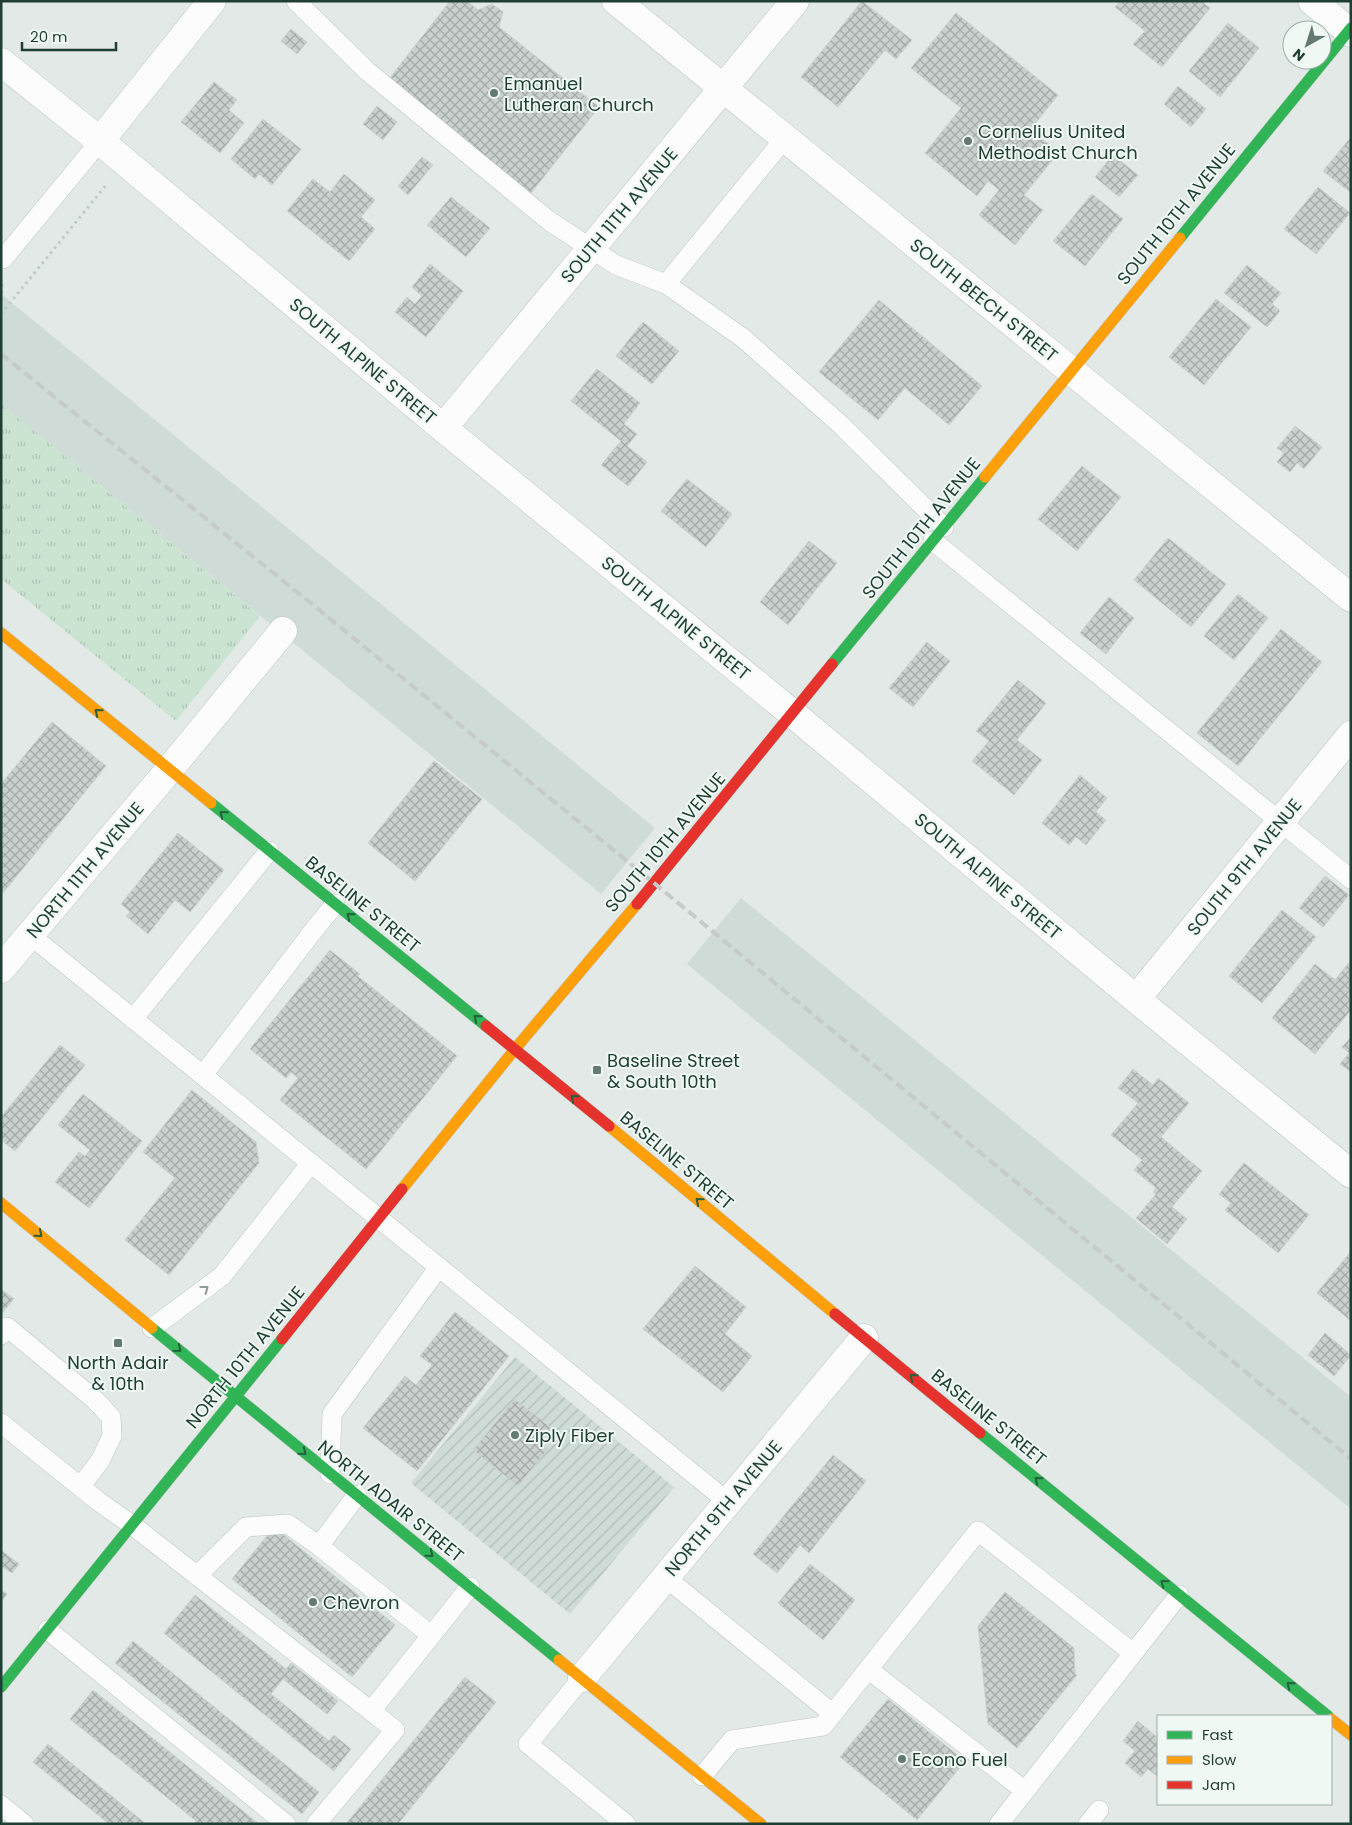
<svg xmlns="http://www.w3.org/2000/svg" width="1352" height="1825" viewBox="0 0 1352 1825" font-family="Poppins,sans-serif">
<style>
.built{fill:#cfdbd6}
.industrial{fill:url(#industrial-furrows)}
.grass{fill:url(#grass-tufts)}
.building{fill:url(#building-cross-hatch);stroke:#cbd2cf}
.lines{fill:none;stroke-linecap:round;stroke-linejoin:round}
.lane-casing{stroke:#bfc6c3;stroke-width:20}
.street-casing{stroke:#bfc6c3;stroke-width:29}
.fast-casing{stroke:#bec7c3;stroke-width:12}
.slow-casing{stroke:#bec7c3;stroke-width:12}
.jam-casing{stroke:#bec7c3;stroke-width:12}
.path{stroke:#bfcac6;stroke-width:3;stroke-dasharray:2.5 4;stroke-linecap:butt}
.lane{stroke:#fbfcfb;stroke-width:19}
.street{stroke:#fbfcfb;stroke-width:28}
.fast{stroke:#30b455;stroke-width:11}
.slow{stroke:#ff9f0a;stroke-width:11}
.jam{stroke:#e5322d;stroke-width:11}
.rail{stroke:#c6cbc9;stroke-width:4;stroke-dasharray:10 5;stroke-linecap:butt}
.oneway{stroke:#24613e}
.oneway2{stroke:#8d9d98}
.poi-dot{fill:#637a72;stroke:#f0f8f4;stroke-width:2}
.labels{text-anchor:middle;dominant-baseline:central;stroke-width:4;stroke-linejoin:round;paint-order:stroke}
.poi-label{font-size:18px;fill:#1f3e34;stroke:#f0f8f4;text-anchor:start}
.street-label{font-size:18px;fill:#1f3e34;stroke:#f0f8f4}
</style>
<defs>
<pattern id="industrial-furrows" width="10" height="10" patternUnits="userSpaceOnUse" patternTransform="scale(1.25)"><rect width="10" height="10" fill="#cfdbd6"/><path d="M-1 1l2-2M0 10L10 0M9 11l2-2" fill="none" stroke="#b1bdb8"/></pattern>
<pattern id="grass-tufts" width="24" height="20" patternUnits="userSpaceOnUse" patternTransform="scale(1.25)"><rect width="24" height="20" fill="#cae4d1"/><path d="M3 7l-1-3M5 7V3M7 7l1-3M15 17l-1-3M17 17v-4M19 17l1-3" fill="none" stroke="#adc5b4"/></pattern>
<pattern id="building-cross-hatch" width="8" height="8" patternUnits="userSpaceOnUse" patternTransform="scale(1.25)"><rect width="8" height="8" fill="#c9d0cd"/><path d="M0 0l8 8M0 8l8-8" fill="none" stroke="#a3aaa7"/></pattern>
</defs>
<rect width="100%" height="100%" fill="#e2e9e6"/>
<path class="built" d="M1 294 655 828 601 894 1 404Z
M741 898 1351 1397V1509L687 964Z"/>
<path class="industrial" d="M515 1357 674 1487 570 1614 411 1483Z"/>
<path class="grass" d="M1 404 260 616 176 721 1 579Z"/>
<path class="building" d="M450 1H467L478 10 492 4 503 12 499 27 599 107 531 193 389 79Z
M862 1 912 40 896 59 885 50 838 107 801 77Z
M1120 1H1201L1210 8 1162 67 1133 44 1145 31 1115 7Z
M956 13 1058 95 1030 130 1059 152 1024 195 1043 210 1015 245 979 215 999 190 988 181 977 196 925 153 961 108 911 68Z
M1228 23 1259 48 1220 97 1189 71Z
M291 29 307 42 297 54 281 41Z
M214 82 237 100 229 110 244 123 220 153 181 122Z
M1178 86 1206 109 1191 127 1164 104Z
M377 106 397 122 383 140 363 124Z
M263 119 301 149 272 185 259 174 255 179 231 159Z
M1351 137V193L1323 171Z
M1113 155 1138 175 1119 197 1095 177Z
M422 157 433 165 408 195 398 186Z
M344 174 375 200 361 217 375 229 349 261 287 211 313 179 330 192Z
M1318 187 1350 213 1316 254 1284 229Z
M1092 194 1123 219 1085 266 1053 241Z
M451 197 490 228 466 257 427 225Z
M430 264 463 291 426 337 395 312 407 297 415 304 422 296 412 287Z
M1247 265 1281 293 1272 304 1280 311 1267 327 1224 293Z
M1216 299 1251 327 1204 385 1169 357Z
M879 300 982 386 949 425 905 388 878 420 819 372Z
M643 322 679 351 652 384 616 356Z
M597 369 640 403 624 424 637 434 627 446 647 462 628 486 601 465 621 441 571 401Z
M1295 426 1322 447 1304 469 1297 463 1290 472 1277 462 1284 453 1277 448Z
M1082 466 1121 497 1077 551 1038 519Z
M687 479 732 514 706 547 661 511Z
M1168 538 1226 584 1191 627 1134 580Z
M809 541 837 563 788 625 760 602Z
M1238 594 1268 618 1234 660 1204 636Z
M1109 597 1134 618 1106 654 1080 633Z
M1281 629 1322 662 1238 766 1197 733Z
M927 642 950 661 913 707 889 688Z
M1018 680 1046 703 1017 740 1042 760 1014 795 972 761 989 741 976 731Z
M52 722 106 766 3 893 1 891V784Z
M434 761 482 799 415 881 368 843Z
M1080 775 1107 798 1096 812 1106 820 1086 845 1076 837 1069 845 1042 823Z
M178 833 224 870 190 912 175 900 148 934 126 916 130 912 121 904Z
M1325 876 1349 895 1323 927 1299 908Z
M1282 910 1316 937 1262 1003 1229 976Z
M330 950 360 974 358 976 457 1056 366 1169 280 1100 298 1078 291 1072 286 1078 250 1049Z
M1351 960V1010L1315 1054 1272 1018 1315 964 1335 980Z
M1351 1037V1072L1340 1064 1349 1053 1342 1047Z
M60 1045 85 1065 15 1151 1 1140V1117Z
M1133 1069 1153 1085 1158 1078 1189 1103 1161 1137 1202 1171 1172 1207 1187 1219 1167 1244 1136 1218 1156 1194 1153 1192 1156 1188 1134 1170 1142 1160 1111 1135 1138 1103 1118 1088Z
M192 1090 256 1142 259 1163 169 1275 125 1240 175 1178 143 1152Z
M83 1094 142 1141 89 1208 55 1182 79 1152 85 1156 90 1150 58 1125Z
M1244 1163 1309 1215 1278 1253 1225 1210 1231 1203 1219 1194Z
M1351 1251V1321L1317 1293Z
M695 1266 746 1307 725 1334 752 1356 723 1392 643 1329Z
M1 1289 14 1299 1 1314Z
M455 1312 509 1356 417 1471 363 1428 405 1376 416 1385 432 1365 420 1356Z
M1325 1333 1351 1355 1334 1376 1308 1355Z
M515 1399 551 1428 539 1443 548 1449 518 1486 473 1450Z
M833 1455 866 1481 809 1553 800 1545 777 1573 753 1554Z
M274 1527 395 1625 352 1677 232 1579Z
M1 1550 19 1564 12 1573 1 1566Z
M810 1564 855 1600 823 1640 778 1603Z
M1 1590 7 1594 1 1602Z
M1005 1592 1074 1648 1075 1674 1077 1675 1017 1748 988 1724 978 1626Z
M195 1595 286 1669 291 1663 338 1701 327 1714 283 1679 271 1694 329 1741 334 1735 351 1749 334 1771 164 1633Z
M133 1641 319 1792 302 1814 115 1663Z
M465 1677 496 1702 398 1824H346Z
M93 1690 259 1824H194L196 1821 70 1719Z
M888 1699 965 1761 917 1820 840 1757Z
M1138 1721 1158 1738V1777L1148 1769 1141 1777 1125 1763 1135 1751 1123 1741Z
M48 1744 146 1824H109L33 1762Z"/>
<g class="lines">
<g class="lane-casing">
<path id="lane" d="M296 1 367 71 548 220 616 265 666 284 743 338 841 425 944 527
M3 259 100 141
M666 284 785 138
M933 541 1351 879
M30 935 728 1502
M133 1019 269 851
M203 1075 310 935 335 904
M152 1328 222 1276 311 1163
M1 1335 7 1327 95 1400 111 1417 112 1436 100 1461 80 1487
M1 1423 98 1501 132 1525 371 1711 470 1587
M330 1474 332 1414 439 1267
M319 1546 431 1635
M197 1576 246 1527 288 1524 319 1546 357 1495
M665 1577 833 1714
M48 1630 286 1824
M868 1669 1025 1791
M582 1678 528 1744 626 1824
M702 1776 732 1740 823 1726 978 1531 1133 1653
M1 1805 24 1824
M316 1824 395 1730 371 1711
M999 1824 1179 1595
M1088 1824 1099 1810"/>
</g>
<g class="street-casing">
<path id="street" d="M616 1 1351 598
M1312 1 1351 33
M1 62 100 141 443 428 793 714 1136 999 1351 1174
M100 141 212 1
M443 428 795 1
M1 969 169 770 283 631
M1136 999 1351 735
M582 1678 864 1338"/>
</g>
<g class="fast-casing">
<path id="fast" d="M1180 238 1351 28
M832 664 985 477
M211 803 486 1026
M152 1328 559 1660
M980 1433 1328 1716
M1 1687 282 1339"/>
</g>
<g class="slow-casing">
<path id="slow" d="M985 477 1180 238
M1 633 211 803
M515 1049 637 904
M609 1126 835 1314
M402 1189 515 1049
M1 1203 152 1328
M559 1660 761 1824
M1331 1719 1351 1735"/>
</g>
<g class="jam-casing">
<path id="jam" d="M637 904 832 664
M486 1026 609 1126
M835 1314 980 1433
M282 1339 402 1189"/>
</g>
<path class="path" d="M1 313 2 284
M1 314 107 184"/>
<use href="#lane" class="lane"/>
<use href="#street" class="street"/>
<use href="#fast" class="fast"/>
<use href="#slow" class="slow"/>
<use href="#jam" class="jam"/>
<path class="rail" d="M1 354 307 600 654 883 1351 1459"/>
</g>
<defs><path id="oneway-chevron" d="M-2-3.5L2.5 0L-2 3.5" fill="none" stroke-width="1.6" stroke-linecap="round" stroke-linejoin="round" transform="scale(1.25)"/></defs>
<g class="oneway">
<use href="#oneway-chevron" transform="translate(98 712) rotate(-141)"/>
<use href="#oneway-chevron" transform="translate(223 814) rotate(-141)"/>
<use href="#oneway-chevron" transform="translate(350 916) rotate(-141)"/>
<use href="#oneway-chevron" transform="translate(477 1018) rotate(-141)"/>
<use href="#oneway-chevron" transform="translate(574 1098) rotate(-140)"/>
<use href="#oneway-chevron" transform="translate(699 1201) rotate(-140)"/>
<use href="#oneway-chevron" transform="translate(39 1234) rotate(40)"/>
<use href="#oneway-chevron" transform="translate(178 1349) rotate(39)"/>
<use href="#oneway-chevron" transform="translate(913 1377) rotate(-141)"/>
<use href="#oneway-chevron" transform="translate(303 1452) rotate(39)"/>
<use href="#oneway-chevron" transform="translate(1038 1480) rotate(-141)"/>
<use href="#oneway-chevron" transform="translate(430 1554) rotate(39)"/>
<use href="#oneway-chevron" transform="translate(1164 1583) rotate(-141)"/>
<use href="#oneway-chevron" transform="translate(1290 1685) rotate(-141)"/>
</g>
<use class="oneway2" href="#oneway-chevron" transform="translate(205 1289) rotate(-37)"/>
<g class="poi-dot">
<circle cx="494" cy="93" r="5"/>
<circle cx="968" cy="141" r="5"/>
<rect x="592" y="1065" width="10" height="10" rx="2.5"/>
<rect x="113" y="1338" width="10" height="10" rx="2.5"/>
<circle cx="515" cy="1435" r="5"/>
<circle cx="313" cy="1602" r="5"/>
<circle cx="902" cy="1759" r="5"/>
</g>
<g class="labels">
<g class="poi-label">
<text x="504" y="83">Emanuel<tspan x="504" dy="21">Lutheran Church</tspan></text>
<text x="978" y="131">Cornelius United<tspan x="978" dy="21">Methodist Church</tspan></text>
<text x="607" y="1060">Baseline Street<tspan x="607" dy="21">&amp; South 10th</tspan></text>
<text x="118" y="1362" text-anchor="middle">North Adair<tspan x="118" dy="21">&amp; 10th</tspan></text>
<text x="525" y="1435">Ziply Fiber</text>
<text x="323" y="1602">Chevron</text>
<text x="912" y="1759">Econo Fuel</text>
</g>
<g class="street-label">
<text transform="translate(1176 214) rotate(-51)">SOUTH 10TH AVENUE</text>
<text transform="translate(619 215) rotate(-50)">SOUTH 11TH AVENUE</text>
<text transform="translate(984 300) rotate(39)">SOUTH BEECH STREET</text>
<text transform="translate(363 361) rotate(40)">SOUTH ALPINE STREET</text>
<text transform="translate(921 528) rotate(-51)">SOUTH 10TH AVENUE</text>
<text transform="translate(676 618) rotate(39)">SOUTH ALPINE STREET</text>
<text transform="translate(665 842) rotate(-50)">SOUTH 10TH AVENUE</text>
<text transform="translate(1244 867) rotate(-51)">SOUTH 9TH AVENUE</text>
<text transform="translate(85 870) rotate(-50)">NORTH 11TH AVENUE</text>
<text transform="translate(988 876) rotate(40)">SOUTH ALPINE STREET</text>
<text transform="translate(363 904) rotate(39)">BASELINE STREET</text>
<text transform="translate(677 1160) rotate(40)">BASELINE STREET</text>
<text transform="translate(245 1357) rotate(-51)">NORTH 10TH AVENUE</text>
<text transform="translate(989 1417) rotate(39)">BASELINE STREET</text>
<text transform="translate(391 1501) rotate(39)">NORTH ADAIR STREET</text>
<text transform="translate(723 1508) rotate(-50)">NORTH 9TH AVENUE</text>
</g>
</g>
<rect width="1352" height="1825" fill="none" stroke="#1f3e34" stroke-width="5"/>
<rect x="1157" y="1715" width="175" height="90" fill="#f0f8f4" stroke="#9caea7"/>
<rect x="1167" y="1731" width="25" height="8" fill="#30b455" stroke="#9caea7"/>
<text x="1202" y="1740" font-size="15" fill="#1f3e34">Fast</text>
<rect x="1167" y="1756" width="25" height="8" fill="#ff9f0a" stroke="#9caea7"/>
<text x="1202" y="1765" font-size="15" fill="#1f3e34">Slow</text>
<rect x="1167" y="1781" width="25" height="8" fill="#e5322d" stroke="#9caea7"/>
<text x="1202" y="1790" font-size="15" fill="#1f3e34">Jam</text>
<g transform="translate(1307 45) rotate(219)"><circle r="24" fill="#f0f8f4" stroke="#9caea7"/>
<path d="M0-4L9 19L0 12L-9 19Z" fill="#637a72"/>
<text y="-8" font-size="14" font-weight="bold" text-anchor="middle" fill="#1f3e34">N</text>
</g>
<path d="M22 42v8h94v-8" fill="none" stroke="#1f3e34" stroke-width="2.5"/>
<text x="30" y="42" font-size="15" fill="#1f3e34" stroke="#f0f8f4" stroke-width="4" paint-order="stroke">20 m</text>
</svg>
